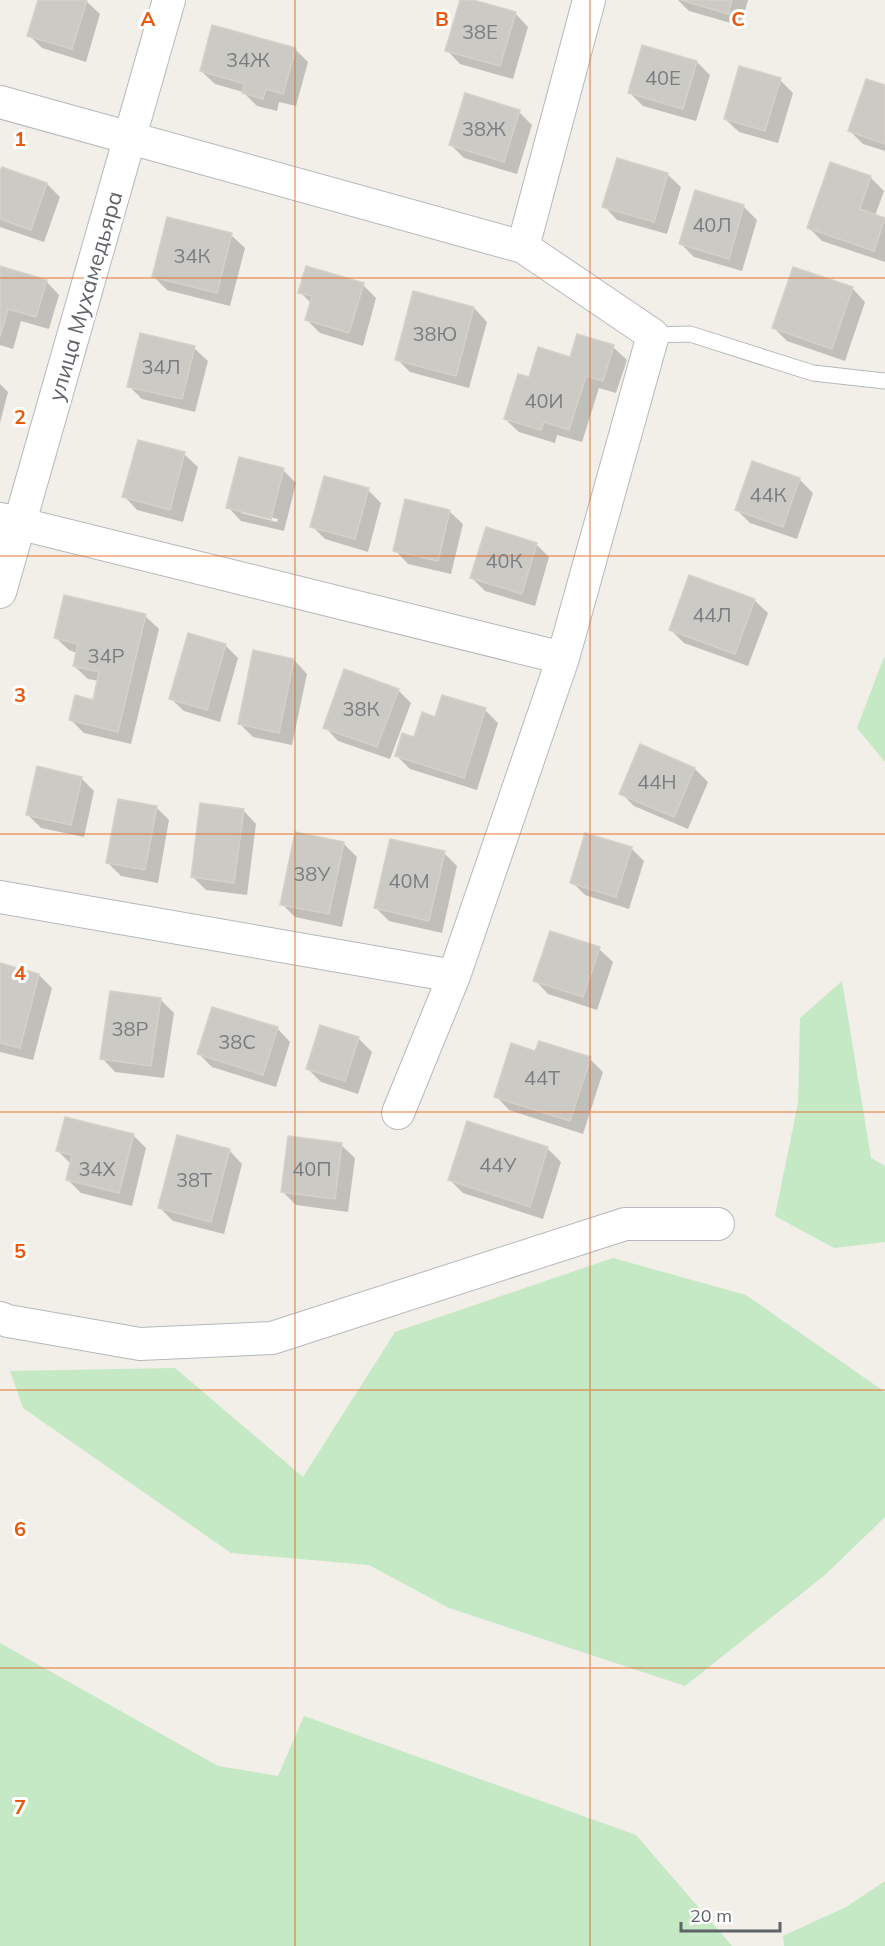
<svg xmlns="http://www.w3.org/2000/svg" width="885" height="1946" viewBox="0 0 885 1946" font-family="Mulish,sans-serif">
<style>
.green{fill:#c5e8c5}
.shadow{fill:#0003;fill-rule:evenodd}
.building{fill:#cccac5;stroke:#d6d1c6;stroke-width:1.5}
.lines{fill:none;stroke-linecap:round;stroke-linejoin:round}
.lane-casing{stroke:#b5b8bc;stroke-width:17}
.street-casing{stroke:#b5b8bc;stroke-width:34}
.lane{stroke:#fff;stroke-width:15}
.street{stroke:#fff;stroke-width:32}
.grid{fill:none;stroke:#e8590c;stroke-width:1.5;stroke-opacity:0.55}
.labels{text-anchor:middle;dominant-baseline:central;stroke-width:6;stroke-linejoin:round;paint-order:stroke}
.number-label{font-size:20px;fill:#7a7d7f}
.street-label{font-size:22px;fill:#5f6368;stroke:#fff}
.grid-label{font-size:20px;text-anchor:middle;font-weight:bold;fill:#e8590c;stroke:#fff;stroke-width:6;stroke-linejoin:round;paint-order:stroke}
</style>
<rect width="100%" height="100%" fill="#f1efe8"/>
<path class="green" d="M884 657H885V762L857 728Z
M842 981 871 1158 885 1166V1242L834 1248 775 1216 798 1103 800 1018Z
M613 1258 746 1295 885 1392V1517L825 1575 685 1686 449 1608 369 1565 231 1553 23 1408 10 1371 175 1368 303 1477 395 1332Z
M0 1643 218 1766 278 1776 304 1716 636 1835 732 1946H0Z
M885 1881V1946H784L783 1936 846 1907Z"/>
<path class="shadow" d="M39 0H83L86 1 100 14 86 62 42 48 29 35Z
M461 0H468L515 13 528 27 513 79 460 64 447 50Z
M678 0H748L741 26 689 11Z
M295 49 308 62 296 106 279 102 277 111 257 106 243 92 215 84 201 71Z
M697 62 710 75 696 121 643 106 630 93Z
M780 80 793 93 778 143 739 132 725 119Z
M885 87V151L863 144 850 131Z
M519 112 532 125 517 174 464 158 451 145Z
M667 174 681 187 667 234 617 220 604 206Z
M0 176 47 184 60 197 44 242 0 227Z
M870 177 884 191 875 216 885 220V262L822 241 809 228Z
M696 192 744 207 757 220 742 271 694 257 680 243Z
M231 235 245 248 230 306 167 290 154 277Z
M0 268 46 281 59 295 49 329 21 321 13 349 0 345Z
M363 285 376 298 363 346 320 333 307 320 312 304 300 292Z
M852 288 865 302 845 361 787 341 774 328Z
M414 293 474 308 487 322 469 388 410 372 397 359Z
M613 347 627 360 616 393 599 388 582 442 557 435 555 443 519 432 505 419 571 359Z
M194 348 208 361 195 412 142 399 129 386Z
M0 384 8 392 0 423Z
M184 454 198 467 183 522 137 510 124 496Z
M753 463 800 480 813 493 797 539 750 523 737 510Z
M283 470 296 483 284 531 241 521 228 507ZM241 510 278 519 277 522 241 513Z
M368 490 381 503 368 552 325 539 312 526Z
M449 511 463 524 451 574 408 564 395 550Z
M536 544 549 557 535 606 485 591 472 578Z
M754 600 768 613 748 666 684 643 671 630Z
M145 616 159 629 131 744 84 733 70 719 94 701 99 681 88 679 74 666 77 653 69 650 55 637Z
M225 645 238 658 220 722 184 711 170 698Z
M294 660 307 674 292 745 253 737 240 724Z
M398 690 411 703 390 759 338 741 325 727Z
M485 710 498 723 477 790 410 769 397 756 436 719Z
M641 746 695 769 708 782 688 829 634 806 621 793Z
M81 778 94 791 84 837 41 828 28 815Z
M156 807 169 820 158 883 121 876 108 863Z
M243 810 256 824 247 895 206 890 193 877Z
M343 843 357 857 342 927 295 917 282 904Z
M631 848 644 861 629 909 585 895 572 882Z
M444 853 457 866 442 933 389 921 376 908Z
M599 949 613 962 597 1010 548 994 535 980Z
M0 965 39 975 52 988 33 1060 0 1052Z
M160 999 174 1013 164 1078 115 1072 102 1058Z
M277 1028 290 1042 276 1087 212 1067 199 1054Z
M358 1038 372 1052 358 1094 321 1082 308 1069Z
M590 1059 603 1072 583 1134 509 1110 496 1096Z
M468 1123 548 1149 561 1162 543 1219 463 1193 450 1180Z
M133 1135 146 1148 132 1206 81 1193 68 1180 72 1165 58 1151Z
M341 1145 355 1158 348 1212 296 1205 283 1192Z
M229 1150 242 1164 224 1234 173 1221 160 1208Z"/>
<path class="building" d="M38 0H87L72 49 27 36Z
M460 0H473L516 12 500 66 445 51Z
M681 0H732L728 14Z
M212 25 296 48 283 94 266 89 263 99 242 93 245 84 200 71Z
M642 45 697 61 683 109 628 93Z
M739 66 781 78 765 131 724 119Z
M866 79 885 85V144L848 131Z
M465 93 520 110 504 162 449 145Z
M617 158 668 173 654 222 602 207Z
M830 162 871 176 860 209 885 218 874 251 807 228Z
M2 167 47 183 31 230 0 219V171Z
M695 190 744 205 729 259 679 244Z
M167 217 232 233 217 293 152 277Z
M0 266 47 280 36 317 8 309 0 337Z
M306 266 364 283 349 333 305 320 312 296 298 293Z
M793 267 853 287 832 349 772 328Z
M413 291 474 307 456 376 395 360Z
M140 333 195 346 182 399 127 387Z
M577 334 614 345 603 381 586 376 569 430 544 422 541 430 504 419 518 374 529 377 538 347 570 357Z
M138 440 185 452 170 510 122 497Z
M239 457 284 468 271 519 226 508Z
M752 461 800 478 783 527 735 510Z
M324 476 369 488 355 539 310 527Z
M405 499 450 510 438 561 393 551Z
M486 527 537 543 522 594 470 578Z
M689 575 755 599 735 654 669 630Z
M64 595 146 614 118 732 69 720 75 695 93 700 99 672 73 666 78 644 54 638Z
M188 633 226 644 207 710 169 699Z
M253 650 294 659 279 733 238 724Z
M344 669 399 689 377 747 323 728Z
M442 695 486 708 464 778 395 756 402 733 414 737 422 712 435 717Z
M640 744 695 768 674 817 619 794Z
M37 766 82 777 71 825 26 815Z
M118 799 157 806 145 870 106 863Z
M200 803 244 809 234 883 191 877Z
M295 832 344 842 329 914 280 905Z
M585 833 632 847 616 897 570 883Z
M390 839 445 851 429 921 374 908Z
M550 931 600 947 583 997 533 981Z
M0 963 39 974 20 1048 0 1043Z
M110 991 161 998 151 1066 100 1059Z
M212 1007 278 1027 263 1075 197 1054Z
M320 1025 359 1037 345 1081 306 1069Z
M539 1041 591 1057 570 1121 494 1097 511 1043 535 1051Z
M65 1117 134 1134 119 1193 66 1180 72 1155 56 1151Z
M467 1121 548 1147 530 1207 448 1180Z
M177 1135 230 1149 211 1222 158 1208Z
M288 1136 342 1143 335 1199 281 1192Z"/>
<g class="lines">
<g class="lane-casing">
<path id="lane" d="M653 335 690 334 813 373 885 381"/>
</g>
<g class="street-casing">
<path id="street" d="M0 102 523 247 653 335 563 658 454 976 398 1113
M523 247 589 0
M1 519 563 658
M0 592 169 0
M0 897 454 976
M0 1318 8 1321 140 1344 272 1338 625 1224H718"/>
</g>
<use href="#lane" class="lane"/>
<use href="#street" class="street"/>
</g>
<path class="grid" d="M295 0V1946M590 0V1946M0 278H885M0 556H885M0 834H885M0 1112H885M0 1390H885M0 1668H885"/>
<g class="labels">
<g class="number-label">
<text x="480" y="31">38Е</text>
<text x="248" y="59">34Ж</text>
<text x="663" y="77">40Е</text>
<text x="484" y="128">38Ж</text>
<text x="712" y="224">40Л</text>
<text x="192" y="255">34К</text>
<text x="435" y="333">38Ю</text>
<text x="161" y="366">34Л</text>
<text x="544" y="400">40И</text>
<text x="768" y="494">44К</text>
<text x="504" y="560">40К</text>
<text x="712" y="614">44Л</text>
<text x="106" y="655">34Р</text>
<text x="361" y="708">38К</text>
<text x="657" y="781">44Н</text>
<text x="312" y="873">38У</text>
<text x="409" y="880">40М</text>
<text x="130" y="1028">38Р</text>
<text x="237" y="1041">38С</text>
<text x="542" y="1077">44Т</text>
<text x="498" y="1164">44У</text>
<text x="97" y="1168">34Х</text>
<text x="312" y="1168">40П</text>
<text x="194" y="1179">38Т</text>
</g>
<g class="street-label">
<text transform="translate(85 296) rotate(-74)">улица Мухамедьяра</text>
</g>
</g>
<g class="grid-label">
<text x="148" y="26">A</text>
<text x="442" y="26">B</text>
<text x="738" y="26">C</text>
<text x="20" y="146">1</text>
<text x="20" y="424">2</text>
<text x="20" y="702">3</text>
<text x="20" y="980">4</text>
<text x="20" y="1258">5</text>
<text x="20" y="1536">6</text>
<text x="20" y="1814">7</text>
</g>
<path d="M681 1922v9h99v-9" fill="none" stroke="#5f6368" stroke-width="3"/>
<text x="690" y="1922" font-size="18" fill="#5f6368" stroke="#ffffff" stroke-width="4.5" paint-order="stroke">20 m</text>
</svg>
